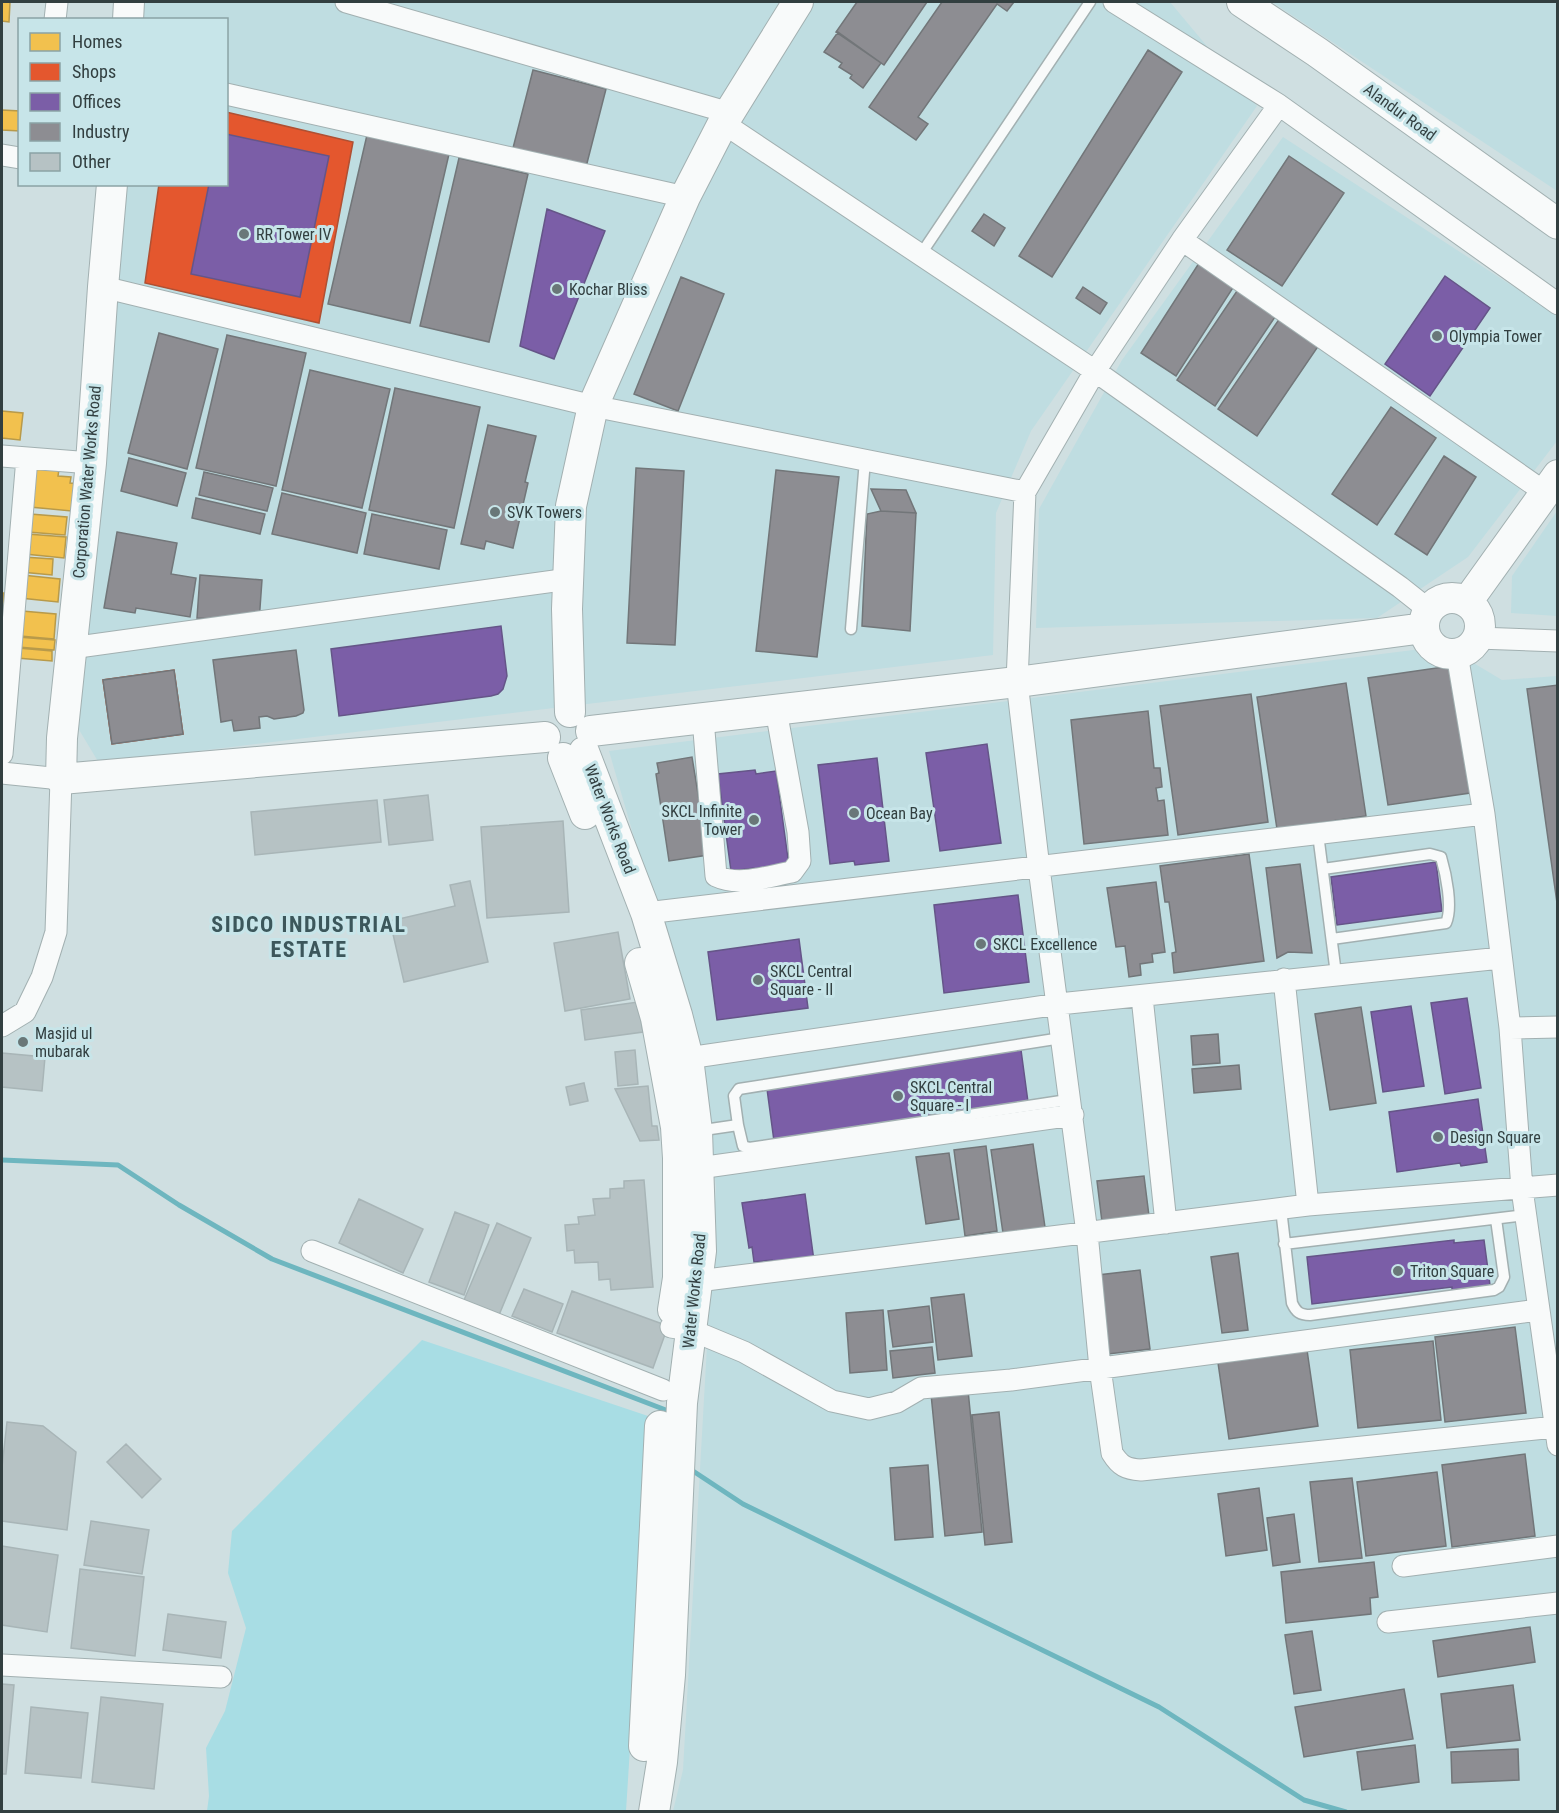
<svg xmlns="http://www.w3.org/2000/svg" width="1559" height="1813" viewBox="0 0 1559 1813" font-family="'Roboto Condensed',sans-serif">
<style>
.built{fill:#bfdde1}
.green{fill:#a8dde4}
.homes{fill:#f2c14e;stroke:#b89a4a;stroke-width:1.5}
.shops{fill:#e4572e;stroke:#af5033;stroke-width:1.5}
.offices{fill:#7b5ea7;stroke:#655588;stroke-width:1.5}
.industry{fill:#8d8d92;stroke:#727679;stroke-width:1.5}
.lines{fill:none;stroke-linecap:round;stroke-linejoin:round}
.stream{stroke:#6eb6bf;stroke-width:5}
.building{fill:#b6c2c4;stroke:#a8b5b7;stroke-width:1.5}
.lane-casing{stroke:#a2b0b1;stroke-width:13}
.street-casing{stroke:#a2b0b1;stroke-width:23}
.secondary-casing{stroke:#a2b0b1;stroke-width:32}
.lane{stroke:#f8fafa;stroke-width:10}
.street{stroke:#f8fafa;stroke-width:21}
.secondary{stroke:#f8fafa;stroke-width:30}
.poi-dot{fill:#697778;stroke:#c7e5e9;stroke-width:2}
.labels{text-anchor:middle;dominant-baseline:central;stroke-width:6;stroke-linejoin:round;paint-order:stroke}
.street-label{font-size:16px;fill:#323f40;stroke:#c7e5e9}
.poi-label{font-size:16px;fill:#323f40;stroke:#c7e5e9;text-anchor:start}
.district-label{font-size:22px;font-weight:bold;letter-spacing:1.5px;fill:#3c575b;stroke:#c7e5e9}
</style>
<rect width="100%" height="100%" fill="#cfdfe1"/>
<path class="built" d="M136 2H1170L1257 106 1031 431 996 513 993 655 99 763 75 723 122 185 226 184V20L134 19Z
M1272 2H1557V191Z
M1283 137 1557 315V441L1468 557 1377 618 1036 628 1039 509 1122 360Z
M1557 511V616L1511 613 1512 576Z
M1445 646 1502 680 1557 676V1811H673L683 1770 716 1187 703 1075 609 751Z"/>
<path class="green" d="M422 1340 651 1417 626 1811H207L209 1796 206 1748 225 1711 246 1628 228 1573 232 1531Z"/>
<path class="homes" d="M2 2H10L9 22 2 21Z
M2 110 20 111V131L2 130Z
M2 411 23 413 20 440 2 438Z
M34 467 59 469 58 476 71 477 70 483 84 484 82 512 30 507Z
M30 514 67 517 65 535 28 532Z
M27 534 66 537 64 558 25 554Z
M23 557 53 559 52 575 21 572Z
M22 575 60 579 58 602 20 598Z
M2 593H4L2 614Z
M22 611 56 614 54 639 20 636Z
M18 637 55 640 54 650 18 647Z
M18 648 52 651V661L17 658Z"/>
<path class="shops" d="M226 112 353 142 319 323 145 283 159 184H226Z
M174 670 183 734 112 744 103 680Z"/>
<path class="offices" d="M226 134 329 156 300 297 191 274 209 184H226Z
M547 209 605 231 554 359 520 346Z
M1445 276 1490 308 1430 396 1385 364Z
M501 626 507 676 503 689 498 694 491 696 339 716 331 649Z
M987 744 1001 843 940 851 926 753Z
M877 758 889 861 855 865 854 861 830 864 818 765Z
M755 770 756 774 776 771 789 866 754 871V868L731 871 718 774Z
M1436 862 1442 911 1337 925 1331 877Z
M1018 895 1029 982 944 993 934 905Z
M799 939 808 1008 717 1020 708 952Z
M1467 998 1481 1088 1445 1094 1431 1003Z
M1411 1006 1424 1086 1383 1092 1371 1012Z
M1021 1050 1028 1102 774 1141 767 1089Z
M1478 1099 1487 1162 1461 1166 1460 1163 1397 1172 1389 1112Z
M805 1194 814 1261 772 1267V1260L754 1262 752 1247 749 1248 742 1203Z
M1454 1240V1243L1484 1240 1490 1285 1452 1290V1287L1312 1304 1307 1257Z"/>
<path class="industry" d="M857 2H927L884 65 836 32Z
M942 2H1014L1007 11 997 4 918 117 928 124 916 140 869 107Z
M838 32 881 63 863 88 850 78 852 75 839 67 842 63 824 52Z
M1148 50 1182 72 1052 277 1019 256Z
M533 70 606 89 586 167 513 148Z
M367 135 449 154 410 323 328 304Z
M1289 156 1344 193 1282 286 1227 250Z
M459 158 528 174 489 342 420 326Z
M984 214 1005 228 994 246 972 231Z
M1201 260 1236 283 1176 376 1141 353Z
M681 277 724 294 678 411 634 394Z
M1083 287 1107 303 1100 314 1076 298Z
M1239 288 1277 314 1215 406 1177 380Z
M1280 318 1319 345 1257 436 1218 409Z
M159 333 218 349 187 469 128 453Z
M227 335 306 353 276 486 196 468Z
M310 370 390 389 362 508 282 490Z
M395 388 480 407 454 528 369 510Z
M1391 407 1436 438 1377 525 1332 494Z
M488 425 536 436 525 482 528 483 513 548 486 541 484 549 461 544Z
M1444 456 1476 477 1427 555 1395 534Z
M129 458 186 473 177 506 121 491Z
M636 468 684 471 675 645 627 643Z
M776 470 839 477 817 657 756 651Z
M204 472 273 488 267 511 199 495Z
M871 489 906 490 916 513 881 511Z
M282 493 366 513 357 553 272 534Z
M196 498 265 514 260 534 192 518Z
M881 511 916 513 910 631 862 626 867 514Z
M372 514 447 530 439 569 364 554Z
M117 532 177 543 171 574 196 578 190 617 136 608 135 613 104 608Z
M200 575 262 580 259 622 197 618Z
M296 650 304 710 303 713 296 716 274 719 267 716 259 717 260 728 234 731 232 720 221 722 213 660Z
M1450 666 1470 793 1388 805 1368 678Z
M174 670 183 734 112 744 103 680Z
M1346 683 1366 816 1277 829 1257 697Z
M1558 685V910L1527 689Z
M1251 694 1268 822 1178 835 1160 706Z
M1148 711 1154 768H1160L1162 787 1156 788 1158 801 1164 800 1168 835 1084 844 1071 720Z
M692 757 708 855 669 861 656 774 659 773 657 763Z
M1249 854 1264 961 1174 973 1172 953 1176 952 1169 902H1165L1160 866Z
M1300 864 1312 953 1288 952 1277 958 1266 868Z
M1156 882 1165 952 1152 954 1153 962 1140 964 1141 975 1129 977 1125 946 1116 947 1107 888Z
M1361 1007 1376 1103 1330 1110 1315 1014Z
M1218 1034 1220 1063 1193 1065 1191 1036Z
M1239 1065 1241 1089 1194 1093 1192 1069Z
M1033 1144 1046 1234 1004 1240 991 1150Z
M986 1146 997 1231 965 1236 954 1150Z
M949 1153 959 1219 926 1224 916 1157Z
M1144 1176 1149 1216 1102 1222 1097 1181Z
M1238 1253 1248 1330 1222 1333 1211 1257Z
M1140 1270 1150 1349 1108 1354 1098 1275Z
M964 1294 972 1356 938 1360 931 1298Z
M929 1306 933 1342 893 1347 888 1311Z
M883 1310 887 1370 850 1373 846 1313Z
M1515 1327 1526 1413 1445 1422 1435 1337Z
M1433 1341 1441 1420 1358 1428 1350 1350Z
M1306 1343 1318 1426 1229 1439 1217 1356Z
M932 1347 935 1373 893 1378 890 1351Z
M968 1390 982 1532 945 1536 931 1394Z
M999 1412 1012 1542 985 1545 972 1415Z
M1525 1454 1535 1536 1452 1547 1442 1465Z
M928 1465 933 1537 895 1540 890 1468Z
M1437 1472 1446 1546 1366 1556 1357 1482Z
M1352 1478 1362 1558 1319 1562 1310 1482Z
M1259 1488 1267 1550 1226 1556 1218 1494Z
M1294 1514 1300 1562 1273 1566 1267 1518Z
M1374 1562 1378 1597 1370 1598 1371 1614 1286 1623 1281 1572Z
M1530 1627 1535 1662 1438 1677 1433 1641Z
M1312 1631 1321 1690 1294 1694 1285 1635Z
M1513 1685 1520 1740 1447 1748 1441 1694Z
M1404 1689 1413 1739 1304 1757 1295 1707Z
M1415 1745 1419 1782 1362 1790 1357 1752Z
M1518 1749 1519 1780 1452 1783 1451 1752Z"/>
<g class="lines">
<path class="stream" d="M2 1160 118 1165 179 1205 272 1259 671 1412
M690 1469 743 1504 1159 1707 1304 1800 1346 1812"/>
</g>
<path class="building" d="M428 795 433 840 389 845 384 800Z
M377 800 381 842 255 855 251 812Z
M563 821 569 912 487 918 481 827Z
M470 881 488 962 404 982 390 921 455 906 450 885Z
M618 932 630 999 565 1011 554 943Z
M638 1002 643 1032 585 1040 581 1010Z
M635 1050 638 1084 618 1086 615 1052Z
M2 1053 45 1057 42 1091 2 1087Z
M584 1083 588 1101 570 1105 566 1087Z
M648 1086 652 1126H657L659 1140 640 1141 615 1089Z
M644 1180 653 1287 611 1290 610 1279 599 1280 598 1262 575 1263 574 1250 567 1251 565 1225 579 1224 578 1217 595 1215 593 1199 610 1198V1189L624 1188V1181Z
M359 1199 423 1229 403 1273 339 1243Z
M455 1212 489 1225 464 1295 429 1282Z
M497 1223 531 1238 499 1315 464 1300Z
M524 1289 563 1304 552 1332 512 1316Z
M572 1291 668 1326 653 1368 557 1333Z
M7 1422 43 1426 76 1452 67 1530 2 1521V1467Z
M126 1444 161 1479 142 1498 107 1462Z
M91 1521 149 1530 142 1574 84 1565Z
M2 1546 58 1555 47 1632 2 1625Z
M80 1569 144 1577 135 1656 71 1648Z
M168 1614 226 1622 221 1658 163 1650Z
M2 1684 14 1685 6 1774H2Z
M101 1697 163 1704 154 1789 92 1782Z
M31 1707 88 1713 81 1778 25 1773Z"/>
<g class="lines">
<g class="lane-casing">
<path id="lane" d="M921 254 1090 2
M851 629 865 460
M1318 834 1336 974
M1323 869 1430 854 1441 857C1446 874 1453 907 1446 923L1332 939
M738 1125 734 1096 739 1089 1055 1039 1059 1040 1060 1044
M697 1131 738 1125 743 1146 749 1148 1061 1101 1065 1098V1092
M1281 1209 1292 1303C1296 1312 1300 1315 1310 1315L1494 1290 1499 1287 1504 1277 1496 1219
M1284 1244 1526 1215"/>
</g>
<g class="street-casing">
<path id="street" d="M346 2 730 113
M1114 2 1279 105 1558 304
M55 20 57 2
M226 94 685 197
M1279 105 1182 240 1095 371 1025 492 1017 682 1039 868 1087 1233 1100 1368 1112 1453C1120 1466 1126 1469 1141 1470L1555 1427
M723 123 1095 371 1400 587 1429 610
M2 155 20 158
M1182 240 1546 493
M103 287 593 406 1025 492
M2 456 91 463
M1478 638 1558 641
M71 648 569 579
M1457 654 1484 814 1510 1028 1522 1189 1558 1445
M703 719 716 876C739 887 768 876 792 872L800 861 798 832 776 710
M2 754 27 458
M2 773 61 779 56 932 42 977 25 1012 2 1026
M646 913 1484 814
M1284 979 1308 1205
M1142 997 1166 1223
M1510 1028 1558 1027
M688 1058 1059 1004 1501 958
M699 1168 1073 1115
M312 1251 663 1390
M698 1281 1308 1205 1558 1185
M671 1327 691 1330 744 1352 832 1401 869 1409 897 1402 921 1388 1011 1380 1538 1310
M1403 1566 1558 1546
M1388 1622 1558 1603
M2 1665 221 1677"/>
</g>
<g class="secondary-casing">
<path id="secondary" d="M1242 2 1317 52 1558 224
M128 20 129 2
M112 184 103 287 91 463 62 738 61 779 545 737
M1424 626a28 28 0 1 1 56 0a28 28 0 1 1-56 0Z
M1467 602 1558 475
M570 712 567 609 571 506 593 406 685 197 723 123 798 2
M591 731 1017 682 1424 628
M584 752 646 913 677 1015 688 1058 697 1131 701 1251 682 1403 670 1675 662 1762 654 1812
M563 758 585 814
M640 963 656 1018 676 1127 678 1158V1278L673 1310
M644 1746 660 1426"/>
</g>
<use href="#lane" class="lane"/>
<use href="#street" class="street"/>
<use href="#secondary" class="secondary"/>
</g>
<g class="poi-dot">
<circle cx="244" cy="234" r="6"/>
<circle cx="557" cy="289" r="6"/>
<circle cx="1437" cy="336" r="6"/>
<circle cx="495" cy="512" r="6"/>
<circle cx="854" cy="813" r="6"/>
<circle cx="754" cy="820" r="6"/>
<circle cx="981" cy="944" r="6"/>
<circle cx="758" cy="980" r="6"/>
<circle cx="23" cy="1042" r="6"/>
<circle cx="898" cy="1096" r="6"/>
<circle cx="1438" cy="1137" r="6"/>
<circle cx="1398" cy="1271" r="6"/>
</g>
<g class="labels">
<g class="street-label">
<text transform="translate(1400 112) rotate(36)">Alandur Road</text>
<text transform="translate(87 482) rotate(-85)">Corporation Water Works Road</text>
<text transform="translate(610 819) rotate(69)">Water Works Road</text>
<text transform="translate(694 1291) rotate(-84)">Water Works Road</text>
</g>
<g class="poi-label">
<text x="256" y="234">RR Tower IV</text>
<text x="569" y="289">Kochar Bliss</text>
<text x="1449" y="336">Olympia Tower</text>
<text x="507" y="512">SVK Towers</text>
<text x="742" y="811" text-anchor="end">SKCL Infinite<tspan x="742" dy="18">Tower</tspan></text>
<text x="866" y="813">Ocean Bay</text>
<text x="993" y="944">SKCL Excellence</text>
<text x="770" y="971">SKCL Central<tspan x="770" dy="18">Square - II</tspan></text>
<text x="35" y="1033">Masjid ul<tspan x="35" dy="18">mubarak</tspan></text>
<text x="910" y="1087">SKCL Central<tspan x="910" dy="18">Square - I</tspan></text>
<text x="1450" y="1137">Design Square</text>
<text x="1410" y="1271">Triton Square</text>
</g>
<g class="district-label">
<text x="309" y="924">SIDCO INDUSTRIAL<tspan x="309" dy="25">ESTATE</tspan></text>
</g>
</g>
<rect width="1559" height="1813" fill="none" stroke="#323f40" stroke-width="6"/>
<rect x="18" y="18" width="210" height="168" fill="#c7e5e9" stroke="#8ba3a5" stroke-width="1.5"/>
<rect x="30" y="33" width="30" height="18" fill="#f2c14e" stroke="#8ba3a5" stroke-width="1.5"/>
<text x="72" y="48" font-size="18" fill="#323f40">Homes</text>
<rect x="30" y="63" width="30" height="18" fill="#e4572e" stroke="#8ba3a5" stroke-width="1.5"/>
<text x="72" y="78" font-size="18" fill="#323f40">Shops</text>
<rect x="30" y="93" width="30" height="18" fill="#7b5ea7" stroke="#8ba3a5" stroke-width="1.5"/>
<text x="72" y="108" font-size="18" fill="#323f40">Offices</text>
<rect x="30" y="123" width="30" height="18" fill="#8d8d92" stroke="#8ba3a5" stroke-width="1.5"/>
<text x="72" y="138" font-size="18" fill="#323f40">Industry</text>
<rect x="30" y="153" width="30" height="18" fill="#b6c2c4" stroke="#8ba3a5" stroke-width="1.5"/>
<text x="72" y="168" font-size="18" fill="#323f40">Other</text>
</svg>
